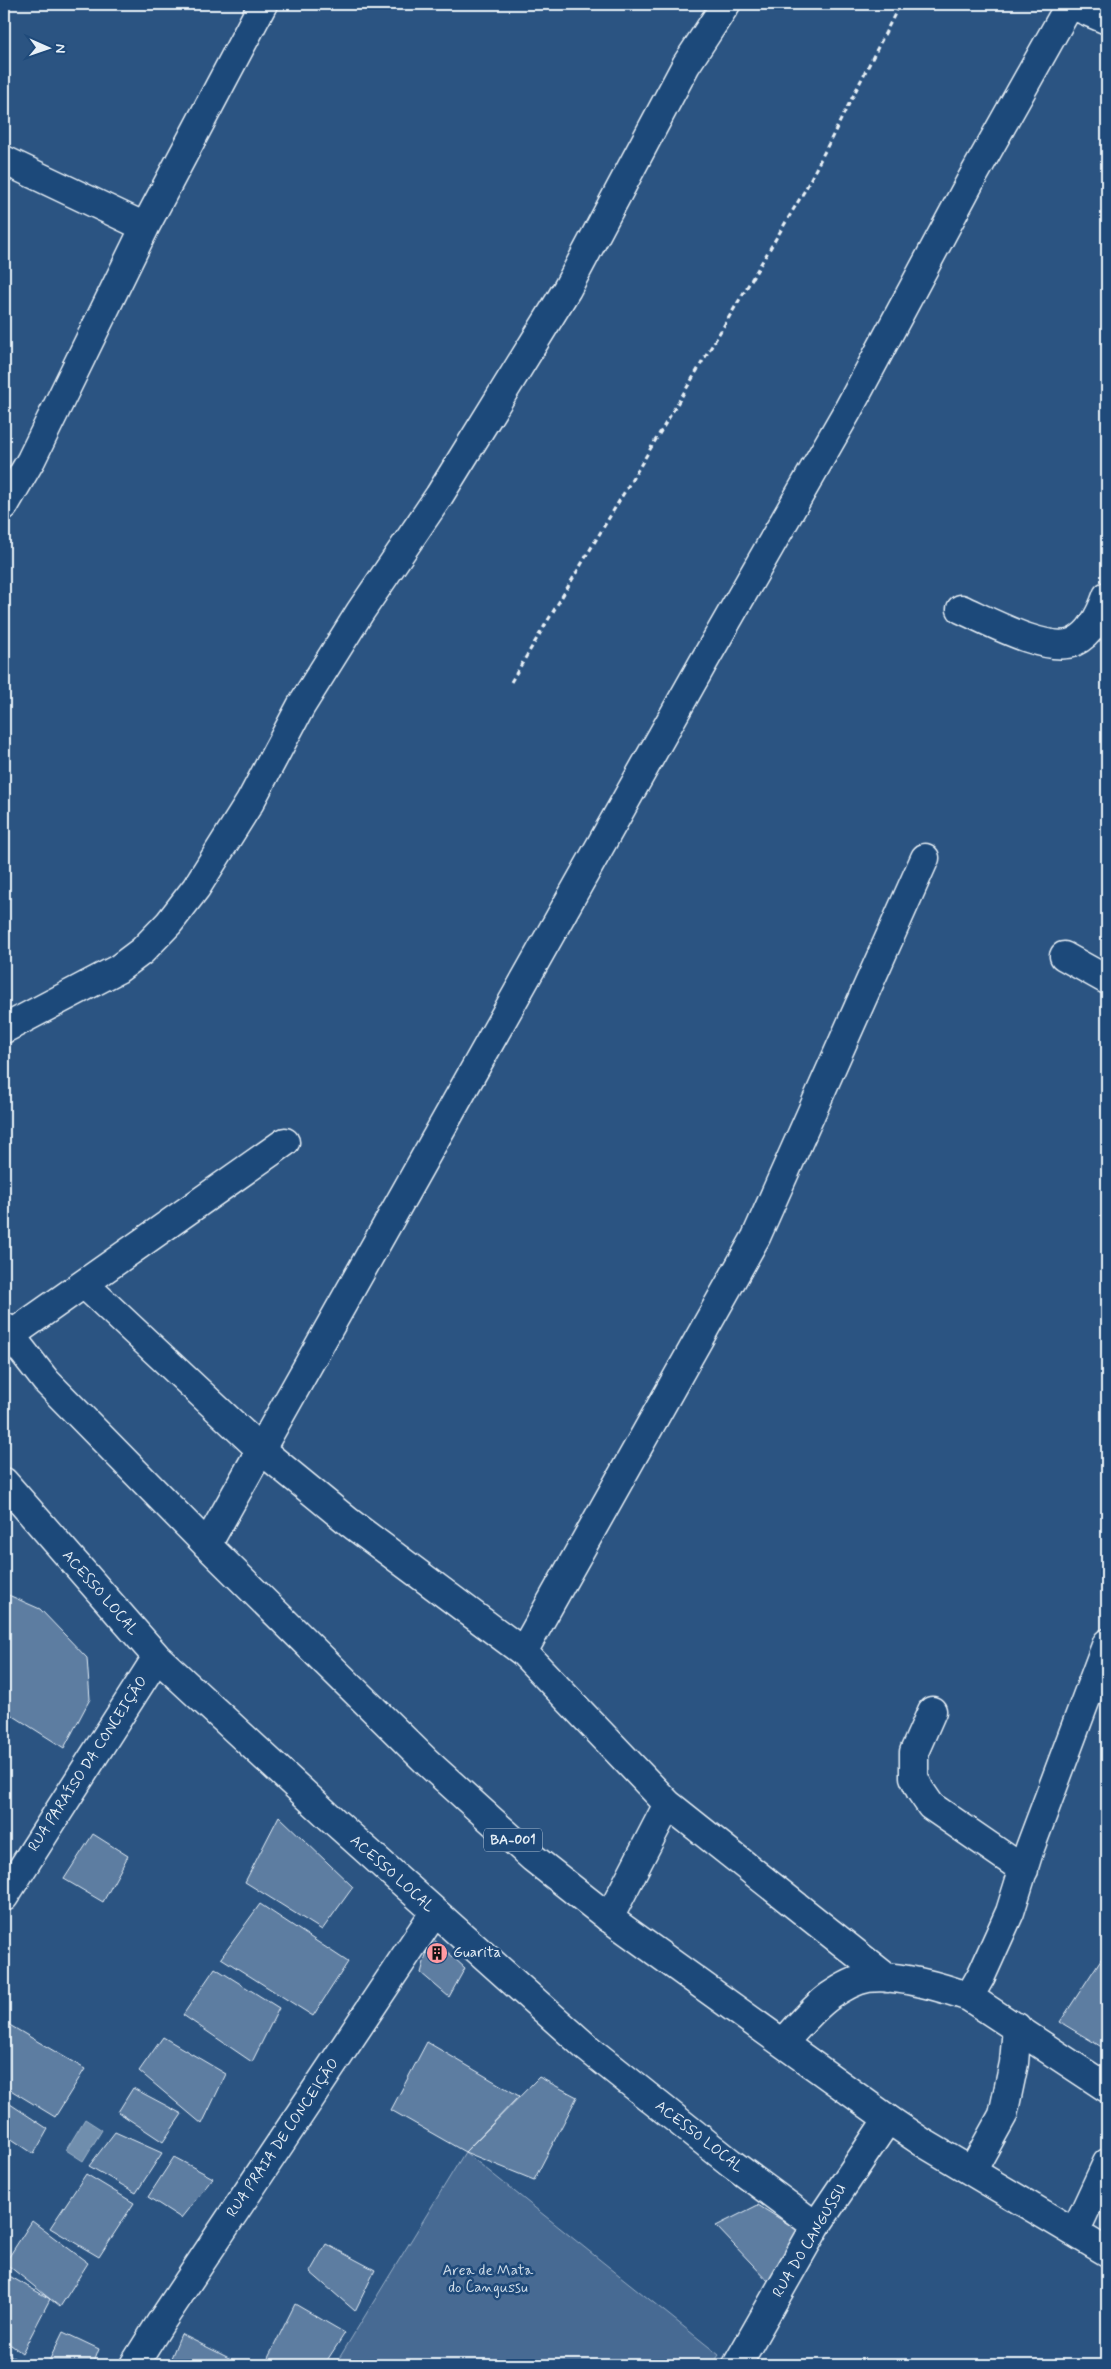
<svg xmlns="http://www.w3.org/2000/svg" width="1111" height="2369" viewBox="0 0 1111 2369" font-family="Mynerve,sans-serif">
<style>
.green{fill:#476b93;stroke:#98aec6}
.water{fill:#708ead;stroke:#a0b6cb}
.building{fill:#5d7da1;stroke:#e8f1f8}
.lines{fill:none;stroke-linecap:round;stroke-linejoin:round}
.minor-casing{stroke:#e8f1f8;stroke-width:31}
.major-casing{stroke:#e8f1f8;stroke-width:31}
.path{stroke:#e8f1f8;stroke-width:3;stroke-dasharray:5 4;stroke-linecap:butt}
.minor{stroke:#1f4a7a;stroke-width:28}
.major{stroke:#1f4a7a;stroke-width:28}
.labels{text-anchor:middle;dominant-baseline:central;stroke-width:5;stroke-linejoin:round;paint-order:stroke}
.shield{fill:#1f4a7a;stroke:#acbfd2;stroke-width:1}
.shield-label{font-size:14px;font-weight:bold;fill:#e8f1f8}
.street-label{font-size:15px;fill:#e8f1f8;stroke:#1f4a7a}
.poi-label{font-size:15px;fill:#e8f1f8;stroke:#1f4a7a;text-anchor:start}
.park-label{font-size:15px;fill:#d0dde9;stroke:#1f4a7a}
</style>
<rect width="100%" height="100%" fill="#2b5482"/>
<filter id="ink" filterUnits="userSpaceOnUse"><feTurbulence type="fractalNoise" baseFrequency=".02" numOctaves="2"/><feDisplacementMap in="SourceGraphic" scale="10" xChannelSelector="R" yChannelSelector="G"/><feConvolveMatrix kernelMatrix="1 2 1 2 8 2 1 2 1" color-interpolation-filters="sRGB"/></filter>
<g filter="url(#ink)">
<path class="green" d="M465 2152 719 2355 712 2365H335Z"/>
<path class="water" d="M85 2119 102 2130 83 2161 66 2150Z"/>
<path class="building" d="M4 1593 40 1609 87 1658 90 1699 64 1748 4 1710Z
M279 1816 353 1887 322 1930 245 1882Z
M93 1834 128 1856 103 1902 64 1879Z
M260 1904 348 1962 313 2016 221 1958Z
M431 1937 465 1968 449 1997 421 1973Z
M1107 1950V2045L1105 2049 1060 2022Z
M215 1968 279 2008 252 2062 183 2015Z
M6 2023 85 2069 55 2117 4 2086V2026Z
M163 2037 226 2074 202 2124 139 2071Z
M427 2042 519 2096 465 2152 391 2110Z
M539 2077 577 2097 534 2180 465 2152Z
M133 2088 182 2114 163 2142 118 2112Z
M4 2100 48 2129 34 2154 10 2138 4 2148Z
M115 2132 162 2153 136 2193 89 2166Z
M174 2157 213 2178 181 2218 148 2197Z
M86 2174 134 2203 99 2257 50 2228Z
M758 2205 804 2234 770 2283 716 2226Z
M32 2221 88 2263 60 2307 5 2263Z
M326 2244 375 2270 355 2311 310 2272Z
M4 2273 50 2299 22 2353 4 2340Z
M295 2304 345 2333 324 2365H281L268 2358Z
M63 2332 99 2349 93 2365H47Z
M181 2334 243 2365H168Z
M4 2350 23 2365H4Z"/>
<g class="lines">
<g class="minor-casing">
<path id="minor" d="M1070 4 1107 20
M4 160 145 227
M4 506 31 460 145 227 263 4
M961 609C986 620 1048 654 1074 642 1092 634 1101 613 1107 596
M1064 956 1107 980
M4 1029 118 969 142 951 169 923 196 888 250 802 301 706 360 612 439 496 567 289 686 65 726 4
M84 1284 260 1449 349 1522 523 1652 668 1804 887 1978
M11 1335 285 1142
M4 1482 157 1657 335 1822 586 2047 731 2163 816 2226
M207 1545 703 663 848 410 970 182 1070 4
M523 1652 756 1237 925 858
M932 1711 914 1752V1777L920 1790 931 1806 1024 1870
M4 1897 157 1657
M609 1918 668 1804
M969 1997 1107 2088
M784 2042C798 2027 813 2008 830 1996 840 1989 856 1980 868 1978 897 1974 942 1987 969 1997L981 1976 1010 1912 1030 1848 1107 1643
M972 2171 1003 2115 1014 2063 1017 2027
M1075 2232 1107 2163
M134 2365 161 2322 434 1913
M737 2365 816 2226 888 2119"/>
</g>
<g class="major-casing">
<path id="major" d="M4 1327 46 1381 207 1545 428 1763 533 1858 609 1918 888 2119 922 2142 1107 2252"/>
</g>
<path class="path" d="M511 682 805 190 900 4"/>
<use href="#minor" class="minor"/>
<use href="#major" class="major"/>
</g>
</g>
<defs>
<g id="building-disc" transform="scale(1.125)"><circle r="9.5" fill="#ff9aa2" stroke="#1f4a7a"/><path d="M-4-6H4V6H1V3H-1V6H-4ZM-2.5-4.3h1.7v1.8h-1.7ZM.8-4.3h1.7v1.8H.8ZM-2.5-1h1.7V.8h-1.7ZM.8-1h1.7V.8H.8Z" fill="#111"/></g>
</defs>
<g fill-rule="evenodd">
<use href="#building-disc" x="437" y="1953"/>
</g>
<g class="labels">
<rect class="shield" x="484" y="1828.5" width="58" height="23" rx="4"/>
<g class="shield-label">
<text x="513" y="1840">BA-001</text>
</g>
<g class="street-label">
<text transform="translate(100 1593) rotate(49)">ACESSO LOCAL</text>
<text transform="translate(88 1764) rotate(-57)">RUA PARAÍSO DA CONCEIÇÃO</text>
<text transform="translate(392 1874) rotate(42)">ACESSO LOCAL</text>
<text transform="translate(699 2137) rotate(38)">ACESSO LOCAL</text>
<text transform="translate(283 2138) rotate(-56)">RUA PRAIA DE CONCEIÇÃO</text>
<text transform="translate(810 2241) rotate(-59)">RUA DO CANGUSSU</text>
</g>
<g class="poi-label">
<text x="453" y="1953">Guarita</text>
</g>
<g class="park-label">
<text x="488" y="2271">Area de Mata<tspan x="488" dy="17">do Cangussu</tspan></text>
</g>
</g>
<rect width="1111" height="2369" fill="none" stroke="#1f4a7a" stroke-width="20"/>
<rect x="10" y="10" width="1091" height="2349" fill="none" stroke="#e8f1f8" stroke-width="2" filter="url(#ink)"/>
<g transform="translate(48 48) rotate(92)" stroke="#1f4a7a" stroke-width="4" paint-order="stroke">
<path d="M0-4L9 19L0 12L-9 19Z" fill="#e8f1f8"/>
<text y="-8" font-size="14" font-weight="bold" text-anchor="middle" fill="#e8f1f8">N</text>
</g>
</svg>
